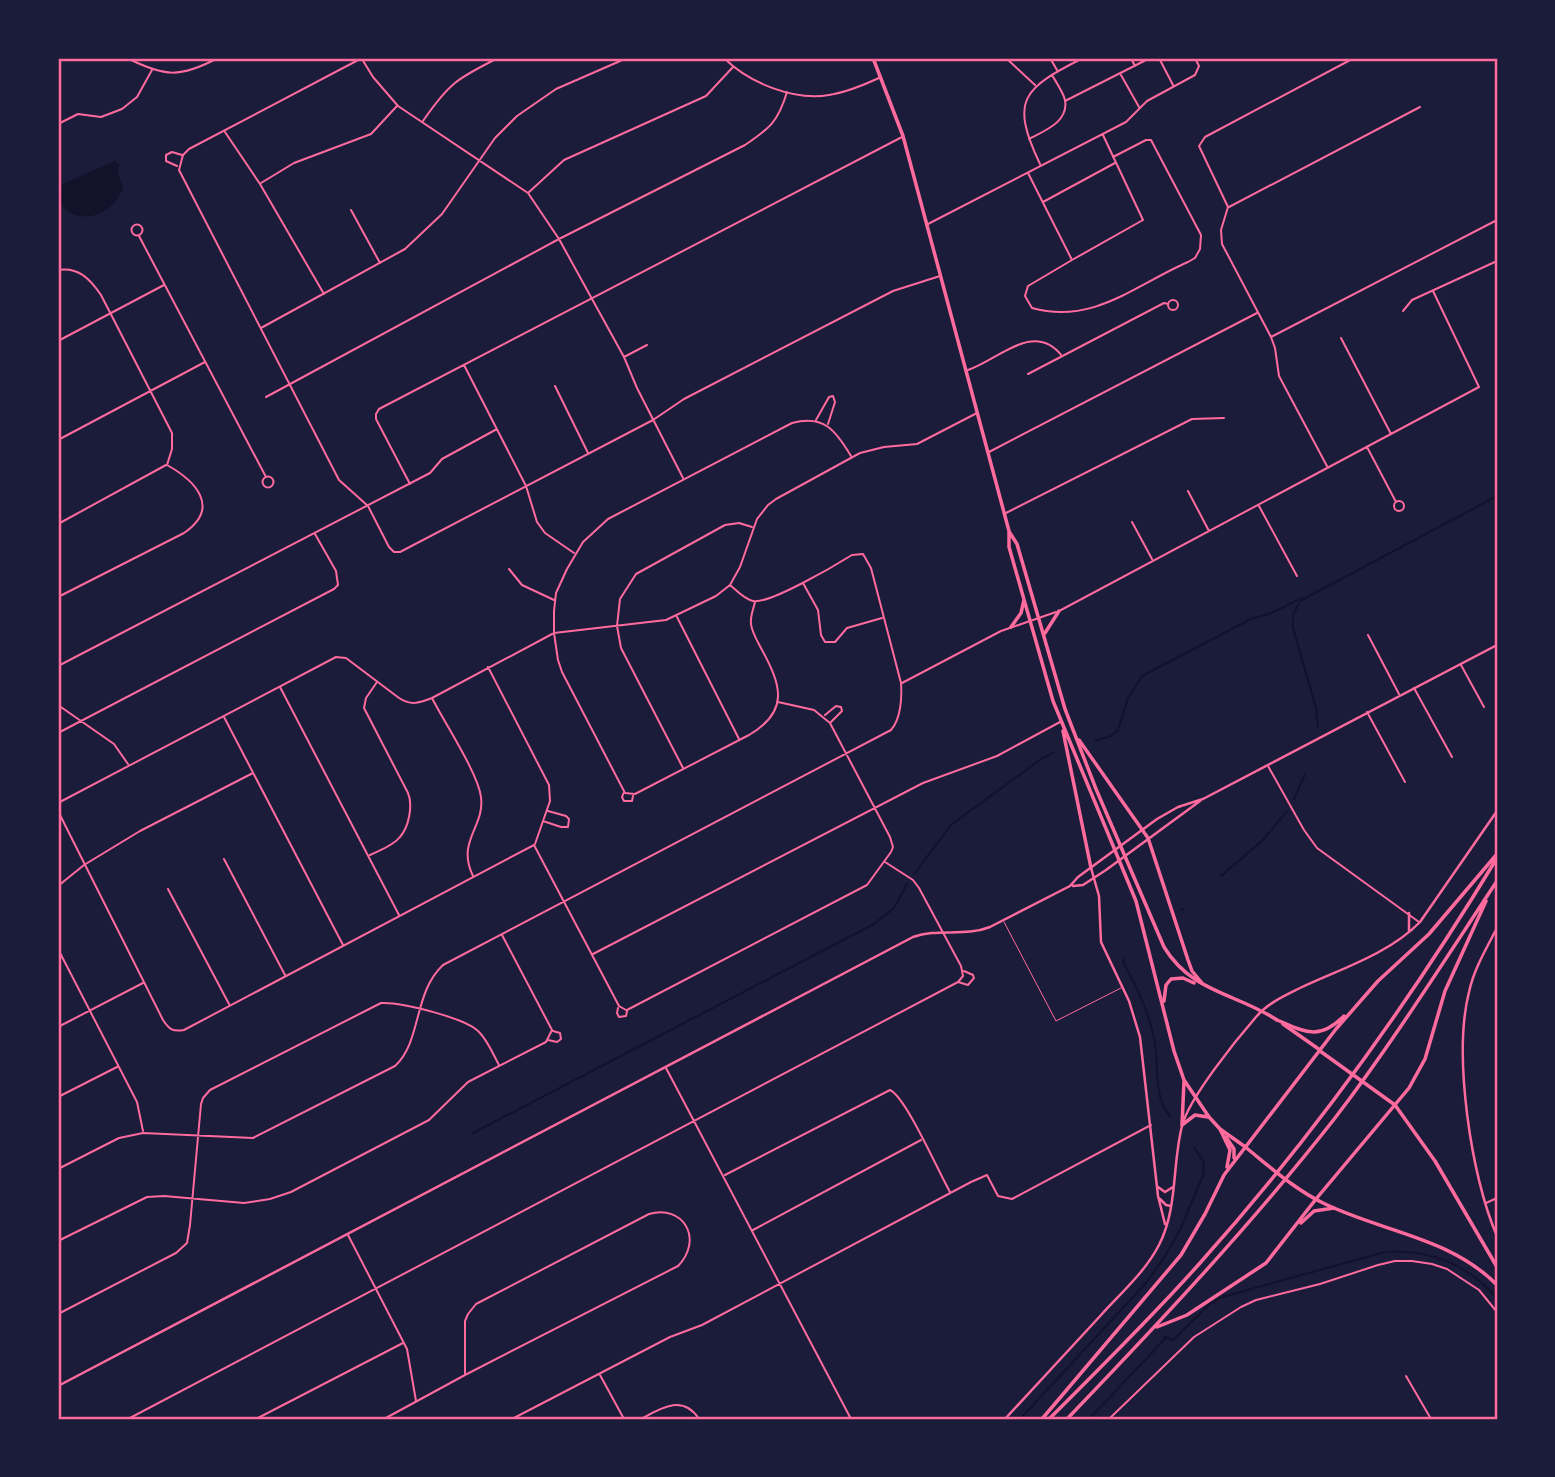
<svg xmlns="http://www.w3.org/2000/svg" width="1555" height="1477" viewBox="0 0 1555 1477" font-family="'Varela Round',sans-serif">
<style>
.water{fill:#12122b}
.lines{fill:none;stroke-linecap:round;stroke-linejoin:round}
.stream{stroke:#12122b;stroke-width:2}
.service{stroke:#ff6b9d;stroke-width:1}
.minor{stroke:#ff6b9d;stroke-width:2}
.tertiary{stroke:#ff6b9d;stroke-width:2.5}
.primary{stroke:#ff6b9d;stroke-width:3.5}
.trunk{stroke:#ff6b9d;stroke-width:3.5}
.motorway{stroke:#ff6b9d;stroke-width:3.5}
.neatline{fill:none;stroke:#ff6b9d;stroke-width:2.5}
</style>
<rect width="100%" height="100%" fill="#1b1b3a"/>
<path class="water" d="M114 161 119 164 118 174 123 188C104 236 43 215 63 184Z"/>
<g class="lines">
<path class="stream" d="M1318 727 1316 708 1293 628V615L1300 601 1497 496
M1095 741 1111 736 1118 730 1128 698 1142 676 1251 619 1269 614 1302 598
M1294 799 1305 774
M914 874 951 825 1041 759 1054 752
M1221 876 1263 840 1287 811
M1181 910 1183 909
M1125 958 1123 962C1136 985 1149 1012 1154 1038 1160 1062 1152 1097 1170 1116
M473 1133 874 924 894 908 907 884
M1164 1337 1173 1340 1210 1304 1222 1297 1385 1252C1431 1249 1467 1264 1497 1298
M1020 1419 1146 1283 1165 1256 1181 1228 1203 1175 1204 1163 1194 1147
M1089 1419 1165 1339"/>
<path class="service" d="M1004 922 1056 1021 1121 988"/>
<path class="minor" d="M127 58C165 77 180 78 218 58
M362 58 189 149 183 155 179 170 339 480 368 506 389 547 394 552
M724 58C749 83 794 101 829 95 848 92 864 85 881 77
M1006 58 1035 85
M1050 58 1057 70
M1131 58 1135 66
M1159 58 1173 85
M362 59 373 77 398 106 528 193 559 239 624 357 637 388 683 478
M1121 75 1139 107
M1065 101 1150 58
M423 121C449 83 458 78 498 58
M58 124 78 114 101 117 122 109 137 97 152 70
M225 132 260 184 324 294
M1029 139C1044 131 1069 122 1065 100 1063 92 1056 82 1052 75
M1040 164C1009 99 1024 88 1083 58
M177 166 166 161V155L172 152 182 155
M1028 173 1072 260 1143 220 1103 135
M261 183 294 163 371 134 397 106
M528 193 564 160 706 96 733 67
M1043 202 1115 163
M1229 207 1420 107
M351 210 380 263
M928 224 1126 122 1147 101 1195 75 1199 66 1195 58
M131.5 230a5.5 5.5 0 1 1 11 0a5.5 5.5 0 1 1-11 0Z
M139 236 266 477
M1072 260 1028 286 1025 296 1032 308C1093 325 1135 285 1188 262L1195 258 1200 249 1201 235 1151 140H1146L1113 157
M58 270C79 267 90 279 101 295L172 433V449L167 465
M1168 305a5 5 0 1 1 10 0a5 5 0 1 1-10 0Z
M1403 311 1412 300 1497 261
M261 328 405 249 442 214 495 138 517 116 556 89 627 58
M1271 337 1497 220
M1341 338 1391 434
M58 341 164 285
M624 357 647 345
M464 365 526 486 537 522 545 533 574 553
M968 370C998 360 1034 320 1062 356
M1028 374 1164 303 1168 304
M555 386 588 453
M266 397 559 239 745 145C770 128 778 122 787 92
M376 414 379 409 902 137
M376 415V419L410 484
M816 420 829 397 833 396 835 402 828 424
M58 440 205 362
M1367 447 1396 502
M989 452 1257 313
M1328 468 1279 376 1275 348 1271 337 1222 244 1221 230 1228 207 1199 146 1205 137 1354 58
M262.5 482a5.5 5.5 0 1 1 11 0a5.5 5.5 0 1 1-11 0Z
M1188 491 1209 531
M1394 506a5 5 0 1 1 10 0a5 5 0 1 1-10 0Z
M1259 506 1297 576
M1006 513 1192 419 1224 418
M1132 522 1152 559
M58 524 166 465
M394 552H400L653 420 684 399 893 291 940 276
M509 569 522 585 554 600
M803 583 818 610 821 635 825 642H835L847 628 882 618
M58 597 184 533C222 507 194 480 167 465
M755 602C753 610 750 617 751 624 752 633 758 642 762 650 781 685 790 711 749 735L635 794 625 793 562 672 558 660 554 633V611L556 593 567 569 583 542 608 519 792 423C824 414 836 431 851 456
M1061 610 1479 387 1433 291
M677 617 739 739
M1368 635 1399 694
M1461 665 1484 707
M58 666 430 473 442 459 497 429
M488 667 549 785 550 801 535 844
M902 683 1001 631 1056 612
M280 687 399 915
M1414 688 1452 757
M432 698C444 722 478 773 481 797 485 827 456 841 473 876
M58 705 114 744 128 764
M1367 712 1405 782
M825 715 836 706 841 707 842 711 831 722
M224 717 343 945
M58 733 334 589 338 585 336 571 315 534
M1268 766 1304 830 1317 848 1419 922
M683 768 621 648 617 626 620 599 636 574 725 525 739 523 752 527
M624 792 622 797 624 801H632L633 796
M58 803 336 657 346 658 399 698C411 706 419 703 432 698L554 633 666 620 716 596 730 585 740 567 757 519 768 505 776 499 860 453 884 447 917 444 977 413
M58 811 163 1020C169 1029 172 1032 184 1030L534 845
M543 821 561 827H568L569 819 566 816 548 811
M534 845 619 1006 626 1010
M370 855C380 850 393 846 400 837 409 827 413 805 408 793L364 708 366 698 377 682
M224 859 285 975
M58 886 84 865 140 831 253 773
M168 889 229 1004
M502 935 552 1030
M58 949 137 1102 143 1131
M593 954 923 783 997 756 1060 722
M958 982 968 985 974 978 973 975 964 971
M618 1008 617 1013 619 1017 626 1016 627 1011
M627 1010 867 885 891 852 893 847 890 837 830 723 814 710 778 702
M58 1027 143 983
M548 1040 557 1042 561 1039 560 1033 553 1031
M666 1068 851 1419
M58 1097 117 1067
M58 1169 119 1138 143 1133 253 1138 395 1066C422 1041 413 993 443 965L891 730C901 719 902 697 901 683L871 568 863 554 852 555C836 565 768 605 753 601 744 599 737 591 730 585
M725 1175 890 1090C906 1097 939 1173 950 1192
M1486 1203 1497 1198
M753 1230 921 1140
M348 1235 407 1349 416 1401
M58 1241 147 1197 164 1196 244 1203 270 1199 291 1192 429 1120 468 1082 546 1042 552 1030
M58 1314 176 1253 187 1243 190 1225 201 1104 203 1098 210 1090 381 1003C401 1002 466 1018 479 1032 488 1041 493 1054 499 1065
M600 1375 624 1419
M1406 1376 1431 1419
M128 1419 958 982 963 976 961 966 919 888 913 880 885 862
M256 1419 403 1343
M384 1419 465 1375 678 1266C704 1239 683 1204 649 1214L476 1304 468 1314 465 1321V1375
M512 1419 670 1337 702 1325 971 1182 987 1175 998 1196 1012 1199 1151 1125
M641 1419C661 1408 683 1394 699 1419
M1109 1419 1194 1337 1241 1307 1256 1300 1320 1284 1378 1265 1395 1261H1412L1432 1264 1447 1269 1479 1290 1497 1312"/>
<path class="tertiary" d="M1091 868 1099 896 1101 942 1129 1001 1140 1037 1158 1196 1165 1224
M1073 886 1083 885 1106 870 1200 801
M1497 928C1486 949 1474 969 1469 992 1453 1055 1471 1177 1497 1236
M1409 931V913
M1158 1187 1165 1192 1173 1187
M1160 1199 1166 1205 1171 1206
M58 1386 913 937C938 928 965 937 990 927L1070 886 1078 877 1157 819 1178 807 1203 799 1497 645
M1005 1419C1037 1384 1070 1349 1102 1314 1122 1292 1145 1272 1159 1245 1178 1208 1172 1165 1182 1126 1189 1098 1236 1040 1256 1017 1268 1003 1284 996 1300 988 1340 969 1389 954 1420 922L1497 811"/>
<path class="primary" d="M873 58 903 136 1009 531V547L1053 701 1136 901 1174 1051 1184 1080 1209 1117 1220 1129 1244 1146
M1010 533 1017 544 1065 709 1096 789 1164 947C1192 993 1236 993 1277 1020
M1011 627 1021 613 1024 600
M1045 633 1059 611
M1063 731 1091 868
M1079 740 1148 838 1188 960 1192 971 1202 983
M1164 1001 1166 985 1171 979 1183 978 1194 983
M1283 1024 1320 1050
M1182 1125 1184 1081
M1182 1125 1195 1115 1208 1117"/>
<path class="trunk" d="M1320 1051 1395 1105 1435 1161 1497 1267
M1244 1146C1269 1166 1294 1189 1323 1203 1382 1232 1450 1237 1497 1285"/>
<path class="motorway" d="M1277 1020C1305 1032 1319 1041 1344 1016
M1220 1129 1230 1150 1227 1167
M1226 1137 1234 1149V1158
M1301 1223 1314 1211 1334 1208
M1157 1327 1187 1315 1266 1263 1316 1199 1409 1088 1425 1059 1445 991 1486 901
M1042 1419 1181 1255 1205 1214 1224 1175 1336 1029 1378 981 1429 934 1497 854
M1049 1419C1100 1368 1152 1317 1200 1263 1311 1139 1411 1000 1497 858
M1067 1419C1160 1322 1252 1224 1335 1118 1393 1042 1444 961 1497 881"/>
</g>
<rect width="1555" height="1477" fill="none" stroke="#1b1b3a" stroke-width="119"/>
<rect x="60" y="60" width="1436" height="1358" class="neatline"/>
</svg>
